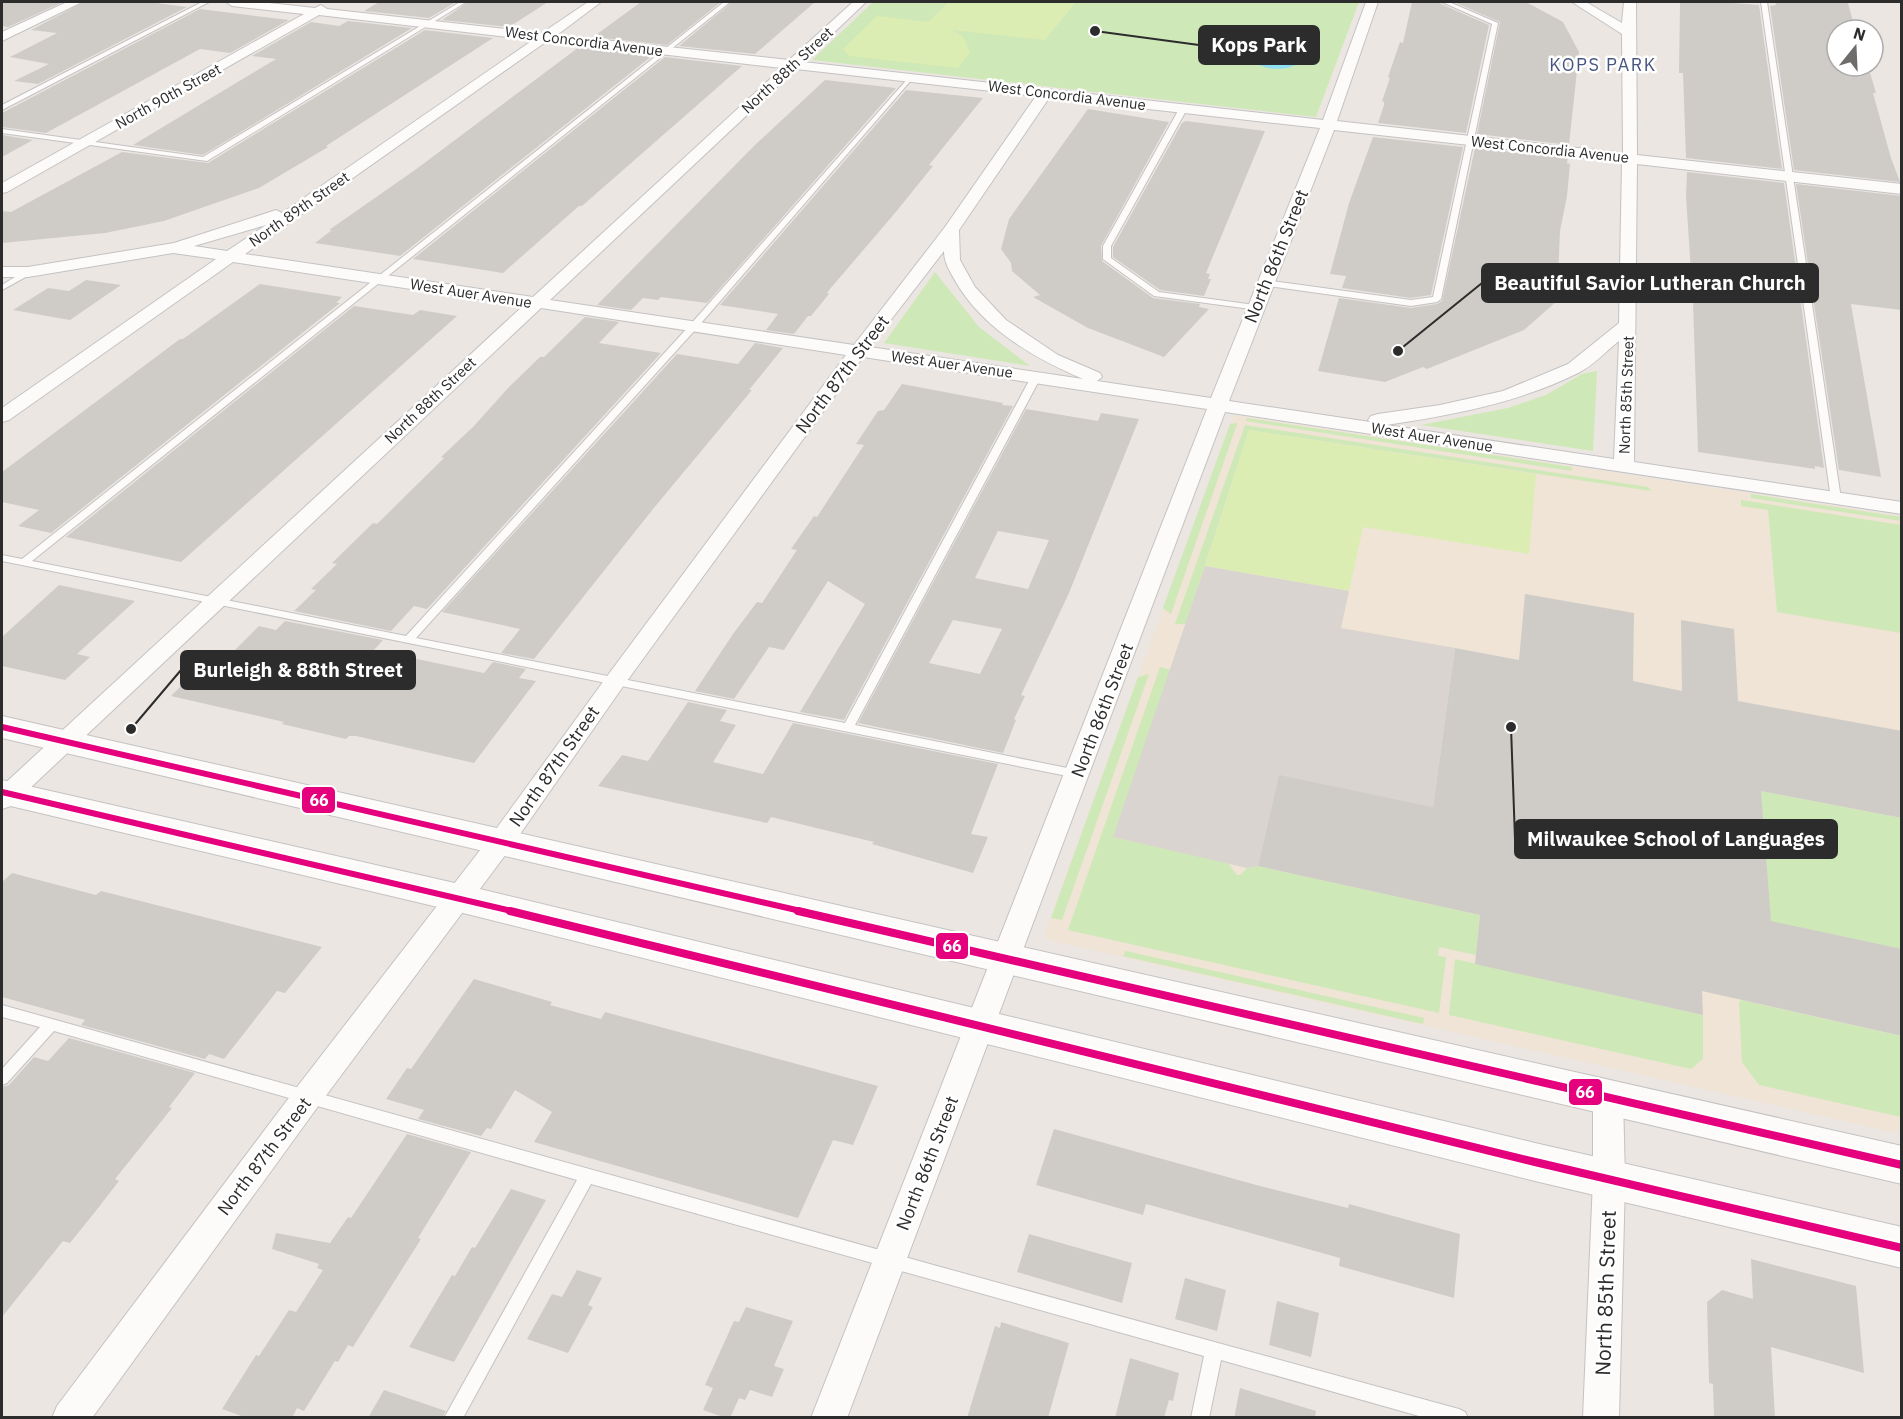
<svg xmlns="http://www.w3.org/2000/svg" width="1903" height="1419" viewBox="0 0 1903 1419" font-family="'IBM Plex Sans',sans-serif">
<style>
.education{fill:#efe4d5}
.green{fill:#cfe8b7}
.pitch{fill:#dcedb4}
.plaza{fill:#d9d4d0}
.water{fill:#8ee0f2}
.building{fill:#cfccc8;fill-rule:evenodd}
.lines{fill:none;stroke-linecap:round;stroke-linejoin:round}
.lane-casing{stroke:#c4c2c3;stroke-width:2}
.street-casing{stroke:#c4c2c3;stroke-width:2}
.secondary-casing{stroke:#c4c2c3;stroke-width:2}
.lane{fill:#fcfbfa;fill-rule:evenodd}
.street{fill:#fcfbfa;fill-rule:evenodd}
.secondary{fill:#fcfbfa;fill-rule:evenodd}
.bus-1-far1-casing{stroke:#fff;stroke-width:10}
.bus-1-casing{stroke:#fff;stroke-width:12}
.bus-1-far1{stroke:#e5007d;stroke-width:6}
.bus-1{stroke:#e5007d;stroke-width:8}
.labels{text-anchor:middle;dominant-baseline:central;stroke-width:5;stroke-linejoin:round;paint-order:stroke}
.far-street-label{font-size:15px;fill:#2c2c2c;stroke:#fff}
.far-quarter-label{font-size:18px;letter-spacing:1.5px;fill:#475681;stroke:#fff}
.street-label{font-size:18px;fill:#2c2c2c;stroke:#fff}
.near-street-label{font-size:21px;fill:#2c2c2c;stroke:#fff}
.leader{fill:none;stroke:#2c2c2c;stroke-width:2}
.callout-dot{fill:#2c2c2c;stroke:#fff;stroke-width:2}
.callout{fill:#2c2c2c;stroke:#2c2c2c;stroke-width:2}
.callout-label{font-size:20px;text-anchor:middle;font-weight:bold;fill:#fff}
.line-badge{stroke:#fff;stroke-width:2}
.badge-label{font-size:16px;text-anchor:middle;font-weight:bold;fill:#fff}
</style>
<rect width="100%" height="100%" fill="#ebe6e1"/>
<path class="education" d="M1234 415 1901 516V1134L1043 939Z"/>
<path class="green" d="M873 2H1359L1316 117 812 60Z
M935 272 979 327 1030 366 884 343Z
M1597 371 1593 451 1421 425 1508 408 1546 395 1582 374Z
M1247 418 1572 467V471L1246 421Z
M1237 423V424L1171 614 1163 608 1230 424Z
M1245 425 1648 487 1651 491 1249 430 1186 624H1175Z
M1751 494 1901 517V521L1751 498Z
M1741 500 1901 525V633L1777 612 1768 510 1741 506Z
M1160 667 1171 670 1113 837 1228 863 1237 875H1240L1247 868 1258 866 1480 915 1476 955 1439 947 1438 956 1446 957 1439 1013 1068 930Z
M1149 674 1062 920 1051 918 1138 677Z
M1761 791 1901 818V949L1738 915 1768 889Z
M1126 951 1424 1018 1423 1024 1123 956Z
M1455 959 1703 1015V1059L1691 1069 1449 1015Z
M1741 1000 1901 1036V1117L1759 1085 1742 1062 1739 1002Z"/>
<path class="pitch" d="M949 2H1076L1045 40 952 30 963 37 970 52 958 68 849 56 843 49 877 16 928 22Z
M1249 430 1536 474 1529 554 1363 527 1349 591 1205 566Z"/>
<path class="plaza" d="M1205 566 1349 591 1341 628 1455 648 1433 807 1279 776 1258 866 1247 868 1113 837Z"/>
<path class="water" d="M1263 52 1287 53 1300 61 1299 63C1286 72 1264 70 1252 61L1253 56Z"/>
<path class="building" d="M2 2H63L8 27 2 26Z
M84 2H149L187 7 38 84 14 81 49 64 10 57 57 33 31 30Z
M379 2H456L429 18 364 11Z
M468 2H548L509 27 442 20Z
M641 2H721L667 45 593 37Z
M732 2H815L755 54 679 46Z
M1412 2H1440L1441 4 1489 25 1466 133 1378 123 1384 105V102L1382 101 1390 78 1388 77 1400 42 1403 43Z
M1454 2H1526L1563 22 1579 52 1569 145 1477 134 1500 22Z
M1680 2H1719L1759 5 1782 169 1686 158 1683 73H1679Z
M1775 2 1848 3 1854 25H1858L1859 30H1837V66H1868L1876 93H1873L1891 158 1900 182 1794 170 1770 6 1776 5Z
M200 9 289 20 230 53 200 49 46 133 2 127V113Z
M348 21 412 28 203 155 133 145 276 59 252 56 311 22 339 26Z
M425 30 493 38 326 146 328 147 259 188 164 221 105 233 2 243V211L11 212 122 152 208 163Z
M579 47 653 55 400 256 315 243 332 230H329L415 170Z
M665 57 742 66 582 206H579L503 273 413 259Z
M825 80 896 88 707 303 661 297 658 300 643 298 631 310 597 305 755 145Z
M906 90 983 98 929 165 933 166 895 213 830 289 827 293 829 294 811 316H808L794 334 766 330 778 314 720 305Z
M1088 109 1169 122 1101 246 1102 261 1153 298 1200 304 1199 307 1209 309 1164 357 1088 328 1033 297 1040 295 1012 271 1011 263 1001 249 1009 219Z
M1186 121 1265 131 1206 273 1210 274 1208 279H1211L1204 296 1160 290 1113 257V247L1182 123Z
M2 135 33 140 2 157Z
M1373 137 1463 147 1431 295 1411 298 1342 288 1346 276 1330 274 1349 203Z
M1475 148 1568 158 1567 163 1570 164 1567 196 1560 231 1557 301 1524 330 1427 369 1423 367 1385 382 1318 371 1339 298 1411 308 1437 304 1442 301Z
M1687 172 1784 183 1824 468 1815 466V469L1698 452 1693 303 1686 196Z
M1796 184 1902 196V310L1851 304 1881 477 1839 470Z
M86 280 121 285 70 320 13 310 48 288 69 291Z
M260 284 342 297 336 303H340L51 533 18 526 39 510 2 502V472L180 339H183Z
M354 306 413 315 420 310 457 316 181 562 66 537Z
M585 317 619 322 599 343 661 353 427 609 414 606 391 631 294 611 316 590 311 589 337 564 332 563 373 523 377 524 444 458 441 457 473 427 509 387 540 357H544Z
M755 343 783 348 749 390H752L653 509 534 659 501 653 520 629 442 612 677 354 738 364Z
M902 384 1003 403 1002 405 1013 406 844 720 800 712 865 604 828 581 784 650 769 647 734 699 695 691 733 634 757 602 762 603 797 550 791 549 814 516 817 517 864 445 856 444 878 411 884 410Z
M1026 409 1098 421 1101 413 1139 419 1069 593 1021 695 1025 696 1014 719 1016 720 1003 753 858 723ZM998 531 1049 540 1028 589 975 578ZM953 620 1002 629 980 674 929 663Z
M59 585 135 601 77 654 90 657 65 680 2 666V637Z
M1525 594 1634 613 1633 681 1682 691 1681 620 1734 629 1738 701 1902 731V818L1761 791 1771 921 1902 949V1036L1702 991 1703 1015 1475 964 1480 915 1258 866 1279 775 1433 807 1455 648 1519 660Z
M285 621 383 640 374 650 484 673 493 662 526 669 519 678 536 681 474 763 356 736H349L346 739 282 724 284 722 171 696 206 661 221 664 259 626 276 630Z
M688 702 727 710 720 721 736 725 713 762 763 774 793 723 998 764 971 834 988 837 973 873 872 844 874 842 771 817 767 823 598 786 622 755 648 761Z
M12 873 96 895 101 891 322 947 285 993 277 991 224 1059 209 1054 205 1059 81 1025 85 1020 2 997V882Z
M474 979 552 1002 550 1005 601 1019 605 1012 878 1086 853 1145 833 1140 798 1218 534 1142 552 1112 515 1090 491 1129 487 1128 481 1136 418 1119 424 1110 386 1099 407 1068 411 1069Z
M69 1038 195 1073 169 1107 172 1108 115 1179 119 1181 95 1212 70 1243 63 1241 2 1317V1087L9 1085 34 1057 48 1061Z
M1054 1129 1260 1186 1348 1208 1349 1204 1460 1234 1454 1298 1339 1266 1340 1258 1146 1204 1143 1215 1036 1185Z
M407 1134 471 1152 418 1238 421 1239 353 1347 348 1345 338 1362 335 1361 304 1411 297 1408 292 1418H247L222 1409 256 1355 259 1356 289 1310 296 1312 323 1270 317 1268 319 1264 272 1249 276 1233 330 1243 348 1217 351 1218Z
M511 1189 546 1200 454 1362 409 1347 452 1275 455 1276 472 1247 475 1248Z
M1029 1234 1132 1263 1122 1303 1017 1272Z
M1751 1259 1856 1286 1864 1373 1771 1347 1775 1418H1714L1713 1384 1709 1383 1707 1302 1722 1290 1753 1299Z
M577 1270 602 1278 588 1305 593 1307 568 1353 527 1339 552 1294 562 1297Z
M1185 1278 1226 1290 1217 1331 1175 1319Z
M1277 1301 1319 1313 1311 1357 1269 1345Z
M746 1307 793 1321 774 1366 784 1369 772 1397 750 1390 745 1400 739 1398 730 1418H726L703 1410 713 1388 705 1385 734 1321 739 1322Z
M1001 1322 1069 1343 1048 1418H967L995 1326 1000 1328Z
M1130 1358 1179 1373 1173 1401 1169 1400 1164 1418H1115Z
M1240 1388 1316 1411 1315 1418H1234Z
M384 1390 446 1411 442 1418H368Z"/>
<g class="lines">
<g class="lane-casing">
<path id="lane" d="M202 2H209L2 110V105Z
M460 2H466L207 161 2 133V129L203 157Z
M724 2H730L32 561 406 636 690 325 911 75 914 77 913 78 696 329 416 638 845 723 1031 377 1036 374 1041 377 855 725 1077 770 1083 774 1081 777 1077 778 2 561V555L22 559Z
M1442 2H1449L1498 23 1441 299 1437 302 1411 306 1262 285V281L1265 280 1411 300 1433 297 1492 24Z
M1761 2H1767L1841 499 1836 502 1831 499Z
M1183 107 1187 109 1111 246V258L1159 292 1255 305 1258 306V310L1154 296 1103 259V246L1179 109Z
M28 269 32 272 31 274 2 290V285Z
M2 1005 937 1266 1459 1409 1465 1412 1468 1418H1426L1221 1360 1209 1418H1191L1204 1356 591 1184 463 1418H444L577 1180 54 1031 7 1083 2 1085V1069L40 1027 2 1017Z"/>
</g>
<g class="street-casing">
<path id="street" d="M67 2H82L2 41V32Z
M226 2H260L315 8 321 5 327 9 542 33 588 2H601L557 35 789 60 853 2H866L803 62 1323 120 1366 2H1378L1337 121 1623 153 1622 34 1572 2H1586L1622 23 1624 2H1636L1637 155 1902 184V194L1637 164 1634 462 1902 502V514L1225 412 847 1418H811L1207 409 863 357 624 685 509 850 319 1105 92 1418H52L57 1406 297 1087 491 836 608 675 846 355 541 308 11 806 2 809V786L523 306 233 262 9 420 2 422V408L216 259 173 253 28 277H2V267H28L174 243 270 212 276 210 282 213 533 40 319 15 7 192 2 193V183L304 14 232 6ZM547 41 782 68 533 297 245 254ZM796 69 1036 96 945 227 854 345 550 300ZM1049 98 1320 128 1211 398 1097 381 1102 377 1100 373 1058 355 1006 320 975 287 960 260 959 230ZM1334 130 1622 162 1619 323 1568 364 1503 391 1440 405 1378 414 1371 416 1368 420 1370 422 1229 401ZM266 225 227 251 194 246 259 227ZM944 251C944 261 948 268 953 277 980 327 1032 357 1083 379L870 347ZM1619 341 1614 459 1386 425C1452 415 1518 403 1578 373 1593 366 1606 351 1619 341Z
M1608 1084 1619 1088 1623 1097 1625 1180 1619 1418H1583L1593 1180V1097L1597 1088Z"/>
</g>
<g class="secondary-casing">
<path id="secondary" d="M2 716 1902 1146V1184L2 738Z
M2 780 459 884 1535 1143 1902 1227V1268L1535 1181 459 912 2 804Z"/>
</g>
<use href="#lane" class="lane"/>
<use href="#street" class="street"/>
<use href="#secondary" class="secondary"/>
<g class="bus-1-far1-casing">
<path id="bus-1-far1" d="M2 727 805 912
M2 792 516 912"/>
</g>
<g class="bus-1-casing">
<path id="bus-1" d="M510 911 1535 1162 1902 1248
M798 911 1902 1165"/>
</g>
<use href="#bus-1-far1" class="bus-1-far1"/>
<use href="#bus-1" class="bus-1"/>
</g>
<g class="labels">
<g class="far-street-label">
<text transform="translate(584 41) rotate(7)">West Concordia Avenue</text>
<text transform="translate(787 70) rotate(-43)">North 88th Street</text>
<text transform="translate(1067 95) rotate(7)">West Concordia Avenue</text>
<text transform="translate(168 96) rotate(-29)">North 90th Street</text>
<text transform="translate(1550 149) rotate(6)">West Concordia Avenue</text>
<text transform="translate(299 209) rotate(-35)">North 89th Street</text>
<text transform="translate(471 293) rotate(9)">West Auer Avenue</text>
<text transform="translate(952 364) rotate(8)">West Auer Avenue</text>
<text transform="translate(1626 395) rotate(-88)">North 85th Street</text>
<text transform="translate(430 400) rotate(-43)">North 88th Street</text>
<text transform="translate(1432 437) rotate(9)">West Auer Avenue</text>
</g>
<g class="far-quarter-label">
<text x="1603" y="64">KOPS PARK</text>
</g>
<g class="street-label">
<text transform="translate(1276 256) rotate(-68)">North 86th Street</text>
<text transform="translate(842 374) rotate(-53)">North 87th Street</text>
<text transform="translate(1102 710) rotate(-69)">North 86th Street</text>
<text transform="translate(554 766) rotate(-55)">North 87th Street</text>
<text transform="translate(264 1156) rotate(-53)">North 87th Street</text>
<text transform="translate(927 1163) rotate(-69)">North 86th Street</text>
</g>
<g class="near-street-label">
<text transform="translate(1605 1293) rotate(-88)">North 85th Street</text>
</g>
</g>
<path class="leader" d="M1095 31L1199 45M1398 351L1482 283M131 729L181 670M1511 727L1515 839"/>
<g class="callout-dot">
<circle cx="1095" cy="31" r="6"/>
<circle cx="1398" cy="351" r="6"/>
<circle cx="131" cy="729" r="6"/>
<circle cx="1511" cy="727" r="6"/>
</g>
<g class="callout">
<rect x="1199" y="26" width="120" height="38" rx="6"/>
<rect x="1482" y="264" width="336" height="38" rx="6"/>
<rect x="181" y="651" width="234" height="38" rx="6"/>
<rect x="1515" y="820" width="322" height="38" rx="6"/>
</g>
<g class="callout-label">
<text x="1259" y="52">Kops Park</text>
<text x="1650" y="290">Beautiful Savior Lutheran Church</text>
<text x="298" y="677">Burleigh &amp; 88th Street</text>
<text x="1676" y="846">Milwaukee School of Languages</text>
</g>
<g class="line-badge">
<rect x="301" y="786" width="35" height="28" rx="6" fill="#e5007d"/>
<rect x="935" y="932" width="34" height="28" rx="6" fill="#e5007d"/>
<rect x="1568" y="1078" width="35" height="28" rx="6" fill="#e5007d"/>
</g>
<g class="badge-label">
<text x="319" y="806">66</text>
<text x="952" y="952">66</text>
<text x="1585" y="1098">66</text>
</g>
<rect width="1903" height="1419" fill="none" stroke="#2c2c2c" stroke-width="6"/>
<g transform="translate(1855 48) rotate(18)"><circle r="28" fill="#ffffff" stroke="#ababab" stroke-width="1.5"/>
<path d="M0-4.5L10 22L0 15L-10 22Z" fill="#6f6d6b"/>
<text y="-9" font-size="16" font-weight="bold" text-anchor="middle" fill="#2c2c2c">N</text>
</g>
</svg>
